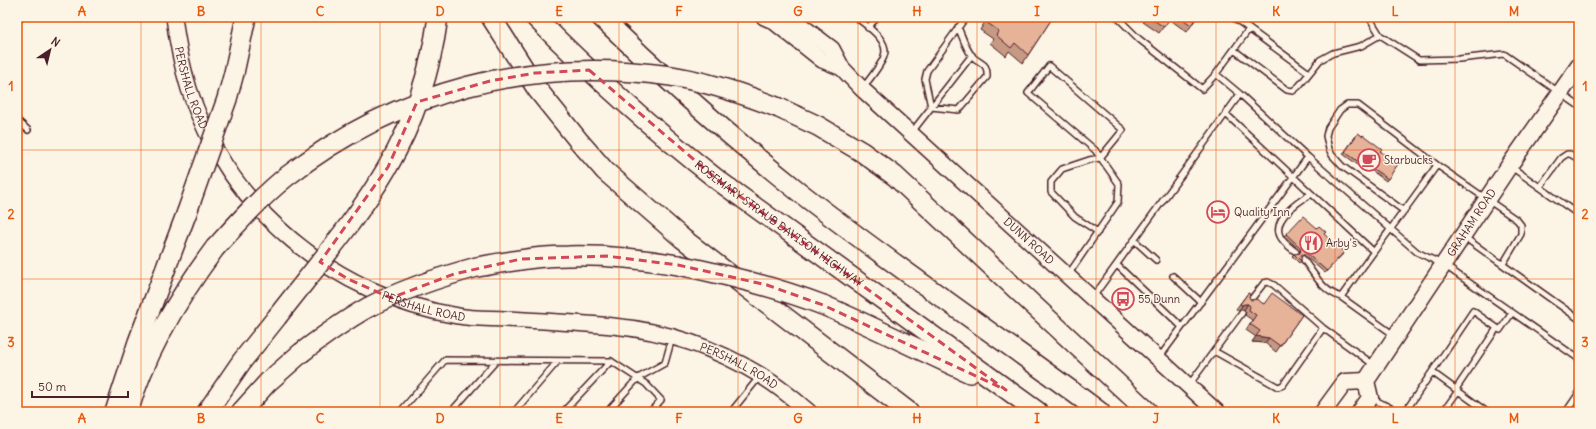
<svg xmlns="http://www.w3.org/2000/svg" width="1596" height="429" viewBox="0 0 1596 429" font-family="Delius,sans-serif">
<style>
.lines{fill:none;stroke-linecap:round;stroke-linejoin:round}
.lane-casing{stroke:#4a1f2b;stroke-width:8}
.secondary-casing{stroke:#4a1f2b;stroke-width:18}
.primary-casing{stroke:#4a1f2b;stroke-width:19}
.highway-casing{stroke:#4a1f2b;stroke-width:22}
.lane{stroke:#fcf5e5;stroke-width:5}
.secondary{stroke:#fcf5e5;stroke-width:15}
.primary{stroke:#fcf5e5;stroke-width:16}
.highway{stroke:#fcf5e5;stroke-width:19}
.highway-bridge-casing{stroke:#4a1f2b;stroke-width:22;stroke-linecap:butt}
.highway-bridge{stroke:#fcf5e5;stroke-width:19}
.wall{fill:#c69983;stroke:#4a1f2b}
.shaded-wall{fill:#a17d6a;stroke:#4a1f2b}
.building{fill:#e6b298;stroke:#4a1f2b}
.marked{fill:none;stroke:#d1495b;stroke-width:3;stroke-dasharray:8 5;stroke-linejoin:round}
.grid{fill:none;stroke:#e8590c;stroke-width:1;stroke-opacity:0.55}
.labels{text-anchor:middle;dominant-baseline:central;stroke-width:3;stroke-linejoin:round;paint-order:stroke}
.street-label{font-size:11px;fill:#4a1f2b;stroke:#fcf5e5}
.poi-label{font-size:11px;fill:#4a1f2b;stroke:#fcf5e5;text-anchor:start}
.neatline{fill:none;stroke:#e8590c;stroke-width:1.5}
.grid-label{font-size:13px;text-anchor:middle;font-weight:bold;fill:#e8590c}
</style>
<rect width="100%" height="100%" fill="#fcf5e5"/>
<filter id="ink" filterUnits="userSpaceOnUse"><feTurbulence type="fractalNoise" baseFrequency=".025" numOctaves="2"/><feDisplacementMap in="SourceGraphic" scale="8" xChannelSelector="R" yChannelSelector="G"/><feConvolveMatrix kernelMatrix="1 2 1 2 8 2 1 2 1" color-interpolation-filters="sRGB"/></filter>
<g filter="url(#ink)">
<g class="lines">
<g class="lane-casing">
<path id="lane" d="M856 17C866 26 890 40 884 56 882 64 868 81 863 88
M1117 17 1139 39 1202 89 1216 74 1249 29
M1233 17 1309 73
M1369 17 1380 35
M868 28 877 17
M1234 50 1287 90 1293 91 1299 86 1320 60 1333 53 1361 46 1380 35 1419 60 1459 59 1504 54 1579 106
M1216 74 1240 94
M931 107 959 110 987 77C988 62 981 65 972 56 966 49 962 36 958 27
M931 107 925 79 927 71 966 17
M1226 114 1373 251
M17 120 28 130
M912 132 972 55
M1437 165 1517 220 1521 225V234L1503 264
M1510 166 1579 215
M1540 187 1561 158 1567 154H1570L1579 159
M1464 237 1579 319
M1134 240 1156 260
M1296 252C1291 248 1283 243 1280 236 1272 219 1299 201 1311 194
M1303 259C1314 273 1322 291 1341 297
M1117 265 1182 327
M1068 275 1118 202 1119 184 1095 150 1028 93 1049 66 1123 130 1100 158 1089 160 1062 169 1051 182V192L1075 217 1098 232
M1173 276 1201 302
M1093 297 1240 94 1308 157
M1323 328 1374 365
M1394 335 1341 297C1373 252 1406 209 1437 165L1358 105H1347L1340 110 1328 128 1326 136 1329 149 1332 155 1342 166 1404 211
M1214 351 1278 387 1283 385 1323 328 1274 285 1268 282 1264 283 1249 302
M1159 358 1308 157 1417 252 1444 265 1579 359
M1432 372 1487 412
M1189 385 1242 313
M1456 389 1497 328
M1371 398 1399 412
M400 412 445 360 611 361 646 384 661 400 650 412
M451 412 496 361
M514 412 558 361
M563 412 611 361
M607 412 638 378 665 363 672 338
M731 412 760 376
M1405 412 1473 311 1500 330 1512 313
M1443 412 1458 391
M1566 412 1579 393"/>
</g>
<g class="secondary-casing">
<g id="secondary">
<path id="s1" d="M174 17C177 42 182 66 189 89 228 209 335 296 458 316 474 319 491 318 507 319 542 321 578 323 613 326 665 331 716 348 760 375 778 386 794 399 809 412"/>
<path d="M764 17 773 21 822 60 842 68"/>
<path id="s2" d="M790 17 832 49 842 68 862 89 1217 412"/>
</g>
</g>
<g class="primary-casing">
<g id="primary">
<path d="M1323 412 1345 382 1366 381"/>
<path id="s3" d="M1360 412 1370 398 1366 381 1509 166 1579 66"/>
</g>
</g>
<g class="highway-casing">
<g id="highway">
<path d="M491 17 537 89 578 140 605 171 682 238 909 412"/>
<path id="s4" d="M535 17C593 76 654 130 719 181L1038 412"/>
<path d="M601 17C664 78 729 136 798 191 896 268 1000 337 1100 412"/>
<path d="M234 73 246 17"/>
<path d="M779 108 818 126 862 152 895 176 1148 412"/>
<path d="M477 267C507 262 537 256 568 256 605 255 642 259 678 265"/>
<path d="M823 305C872 326 921 351 970 373"/>
<path d="M115 412 138 342 187 212"/>
<path d="M128 412C145 352 178 298 215 248"/>
<path d="M207 412 242 361 277 317"/>
<path d="M241 412 268 382 301 353"/>
</g>
</g>
<use href="#lane" class="lane"/>
<use href="#secondary" class="secondary"/>
<use href="#primary" class="primary"/>
<use href="#highway" class="highway"/>
<g class="highway-bridge-casing">
<path id="highway-bridge" d="M187 212 227 99 234 73
M215 248C237 224 260 198 286 177 398 90 530 56 671 76 708 82 744 94 779 108
M678 265C728 275 775 287 823 305
M277 317C315 268 356 221 387 168 414 122 431 69 438 17
M301 353C322 337 344 321 367 308 401 290 440 277 477 267"/>
</g>
<use href="#highway-bridge" class="highway-bridge"/>
</g>
<path class="wall" d="M988 17H1053L1023 63 1009 51 1006 56 990 43 993 39 980 30Z
M1146 17H1197L1187 32 1169 19 1159 33 1143 22Z
M1358 133 1380 151 1398 164 1386 181 1368 168 1366 171 1343 154Z
M1286 234H1324L1343 254 1325 273 1304 255 1301 256V261L1299 263 1292 256 1294 254 1299 253 1300 250 1284 236Z
M1248 293 1249 297 1251 300 1264 304 1302 315 1276 352 1265 343 1252 342 1256 337 1246 330 1252 320 1245 315 1246 312 1244 310 1241 309 1239 311 1236 309Z"/>
<path class="shaded-wall" d="M25 17H27L17 27V26Z
M1245 304H1248L1244 310 1241 309 1239 311 1242 305Z
M1256 336 1269 338 1265 343 1252 342Z"/>
<path class="building" d="M17 17H25L17 26Z
M989 17H1053L1028 55 1015 43 1011 48 996 35 999 31 986 22Z
M1149 17H1171L1164 27Z
M1180 17H1197L1191 25Z
M1358 133 1362 136 1363 135 1382 149 1380 151 1398 164 1388 179 1369 166 1367 168 1345 152Z
M1303 216 1317 228 1319 226 1326 232 1324 234 1344 252 1327 271 1306 253 1301 255V261L1294 254 1300 253 1301 248 1286 234Z
M1248 293 1250 294 1249 297 1251 300 1256 299 1264 304 1272 293 1302 315 1280 346 1269 338 1256 336 1260 331 1250 324 1256 315 1249 310 1250 306 1248 304H1245L1242 305 1240 304Z"/>
</g>
<path class="marked" d="M589 70 719 181 1006 390 823 305 767 285 678 265 606 256 521 259 454 274 391 298 348 279 320 262 388 167 417 102 490 81 535 73Z"/>
<path class="grid" d="M141 17V412M261 17V412M380 17V412M500 17V412M619 17V412M738 17V412M858 17V412M977 17V412M1096 17V412M1216 17V412M1335 17V412M1455 17V412M17 150H1579M17 279H1579"/>
<defs>
<g id="cafe-ring" transform="scale(1.15)"><circle r="9.5" fill="#fcf5e5" stroke="#d1495b" stroke-width="1.5"/><path d="M-5.5-4.5H6V0H3Q3 3.5 0 3.5H-2.5Q-5.5 3.5-5.5 0ZM3-3.2v2h1.7v-2ZM-6 4.5H4V6H-6Z" fill="#d1495b"/></g>
<g id="hotel-ring" transform="scale(1.15)"><circle r="9.5" fill="#fcf5e5" stroke="#d1495b" stroke-width="1.5"/><path d="M-6-4.5h1.5V1H6V5H4.5V3h-9V5H-6ZM-4 0a1.8 1.8 0 1 1 3.6 0ZM.5 0V-2.5h3Q6-2.5 6 0Z" fill="#d1495b"/></g>
<g id="restaurant-ring" transform="scale(1.15)"><circle r="9.5" fill="#fcf5e5" stroke="#d1495b" stroke-width="1.5"/><path d="M-5-6h1v4h1v-4h1v4h1v-4h1v5L-1.5 .5V6h-2V.5L-5-1ZM5-6V6H3V1.5H1.5Q1.5-4 5-6Z" fill="#d1495b"/></g>
<g id="bus-ring" transform="scale(1.15)"><circle r="9.5" fill="#fcf5e5" stroke="#d1495b" stroke-width="1.5"/><path d="M-5-6H5V4H4V6H2V4H-2V6H-4V4H-5ZM-3.5-4V0h7V-4ZM-3.5 1.2v1.5H-2V1.2ZM2 1.2v1.5H3.5V1.2Z" fill="#d1495b"/></g>
</defs>
<g fill-rule="evenodd">
<use href="#cafe-ring" x="1369" y="160"/>
<use href="#hotel-ring" x="1218" y="212"/>
<use href="#restaurant-ring" x="1311" y="243"/>
<use href="#bus-ring" x="1123" y="299"/>
</g>
<g class="labels">
<g class="street-label">
<text stroke="none"><textPath href="#s1" startOffset="73">PERSHALL ROAD</textPath></text>
<text stroke="none"><textPath href="#s4" startOffset="320">ROSEMARY STRAUB DAVISON HIGHWAY</textPath></text>
<text stroke="none"><textPath href="#s3" startOffset="225">GRAHAM ROAD</textPath></text>
<text stroke="none"><textPath href="#s2" startOffset="329">DUNN ROAD</textPath></text>
<text stroke="none"><textPath href="#s1" startOffset="408">PERSHALL ROAD</textPath></text>
<text stroke="none"><textPath href="#s1" startOffset="732">PERSHALL ROAD</textPath></text>
</g>
<g class="poi-label">
<text x="1384" y="160">Starbucks</text>
<text x="1234" y="212">Quality Inn</text>
<text x="1326" y="243">Arby's</text>
<text x="1138" y="299">55 Dunn</text>
</g>
</g>
<rect width="1596" height="429" fill="none" stroke="#fcf5e5" stroke-width="44"/>
<g transform="translate(50 50) rotate(35)" stroke="#fcf5e5" stroke-width="3" paint-order="stroke">
<path d="M0-3L7 15L0 10L-7 15Z" fill="#4a1f2b"/>
<text y="-6" font-size="11" font-weight="bold" text-anchor="middle" fill="#4a1f2b">N</text>
</g>
<path d="M32 391v6h96v-6" fill="none" stroke="#4a1f2b" stroke-width="2"/>
<text x="38" y="391" font-size="12" fill="#4a1f2b" stroke="#fcf5e5" stroke-width="3" paint-order="stroke">50 m</text>
<rect x="22" y="22" width="1552" height="385" class="neatline"/>
<g class="grid-label">
<text x="82" y="16">A</text>
<text x="201" y="16">B</text>
<text x="320" y="16">C</text>
<text x="440" y="16">D</text>
<text x="559" y="16">E</text>
<text x="679" y="16">F</text>
<text x="798" y="16">G</text>
<text x="917" y="16">H</text>
<text x="1037" y="16">I</text>
<text x="1156" y="16">J</text>
<text x="1276" y="16">K</text>
<text x="1395" y="16">L</text>
<text x="1514" y="16">M</text>
<text x="11" y="91">1</text>
<text x="1585" y="91">1</text>
<text x="11" y="219">2</text>
<text x="1585" y="219">2</text>
<text x="11" y="347">3</text>
<text x="1585" y="347">3</text>
<text x="82" y="423">A</text>
<text x="201" y="423">B</text>
<text x="320" y="423">C</text>
<text x="440" y="423">D</text>
<text x="559" y="423">E</text>
<text x="679" y="423">F</text>
<text x="798" y="423">G</text>
<text x="917" y="423">H</text>
<text x="1037" y="423">I</text>
<text x="1156" y="423">J</text>
<text x="1276" y="423">K</text>
<text x="1395" y="423">L</text>
<text x="1514" y="423">M</text>
</g>
</svg>
